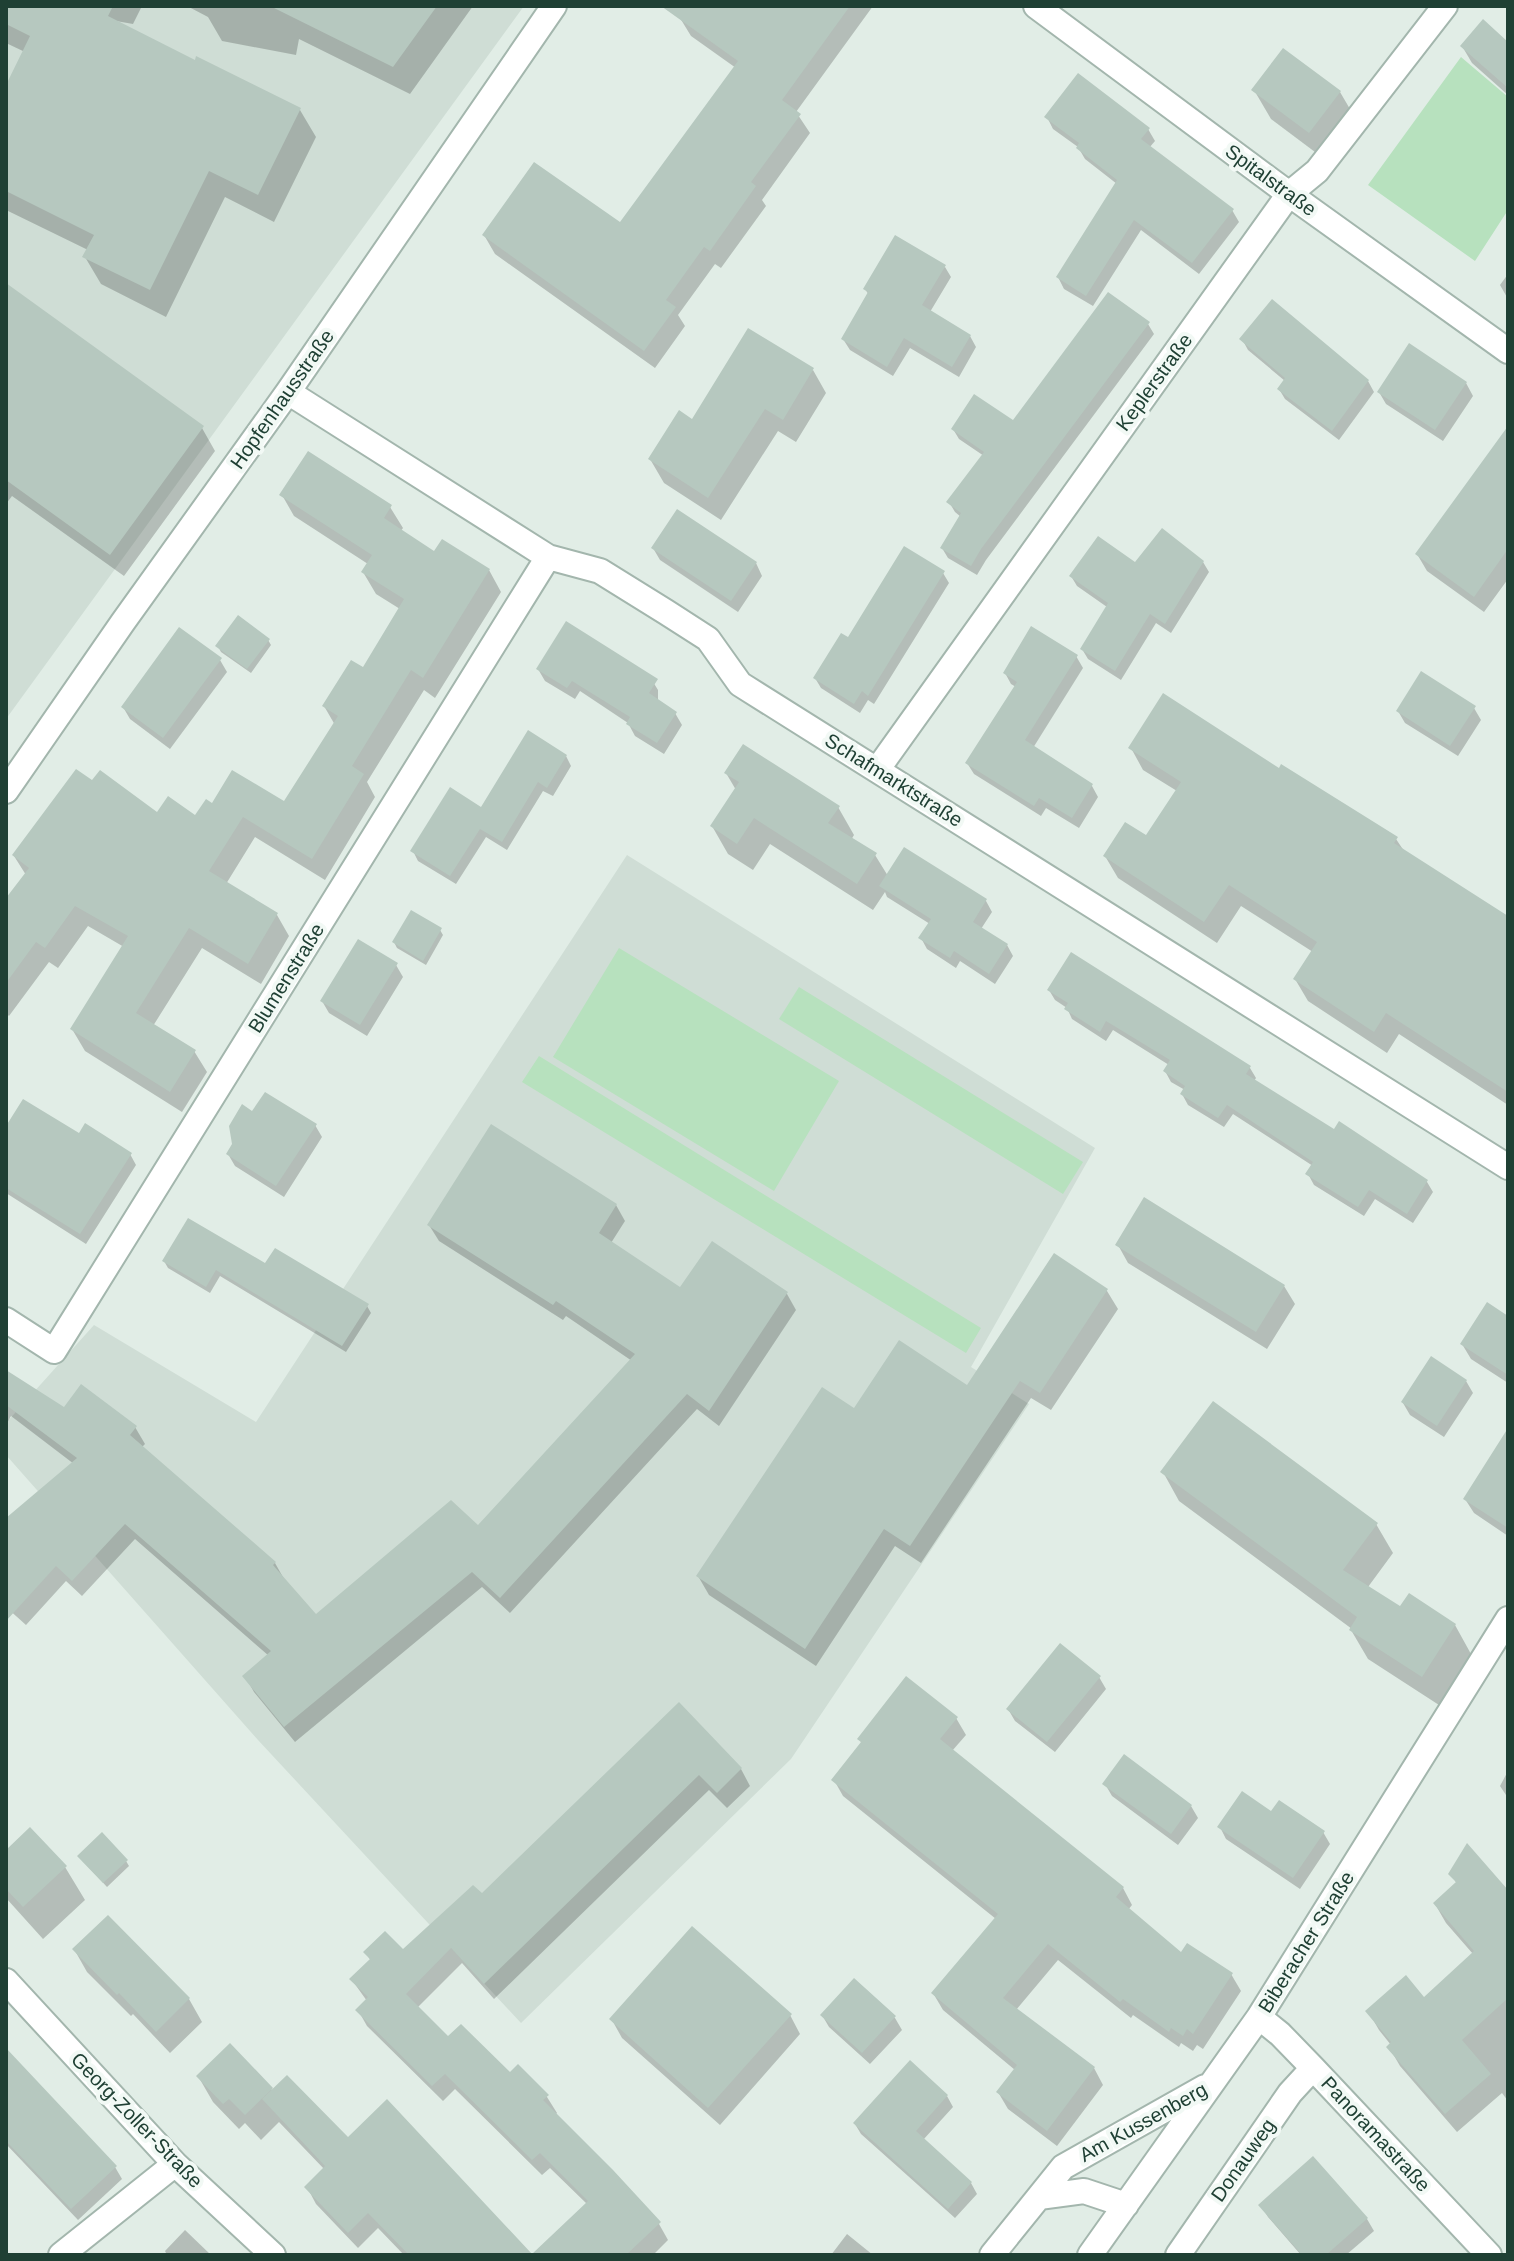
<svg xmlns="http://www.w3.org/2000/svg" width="1514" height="2261" viewBox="0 0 1514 2261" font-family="Helvetica,sans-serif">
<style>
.built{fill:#cfddd5}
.green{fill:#b7e1be}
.shadow{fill:#0003}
.building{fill:#b6c8bf}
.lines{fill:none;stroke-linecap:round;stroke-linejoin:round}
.minor-casing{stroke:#a3b6ad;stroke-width:28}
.minor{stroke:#fff;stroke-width:24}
.labels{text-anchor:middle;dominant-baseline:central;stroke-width:8;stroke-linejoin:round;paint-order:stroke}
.street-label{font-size:20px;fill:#1f4034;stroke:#f2f9f5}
</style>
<rect width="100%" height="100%" fill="#e1ede6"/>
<path class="built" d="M6 6H524L6 719Z
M627 855 1095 1148 971 1367 1029 1404 791 1759 521 2023 258 1740 6 1455V1423L94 1325 256 1422Z"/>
<path class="green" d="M1461 57 1508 97V210L1475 261 1368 185Z
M619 948 839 1081 774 1191 553 1057Z
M799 987 1083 1162 1063 1194 779 1019Z
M539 1056 981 1328 966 1353 522 1082Z"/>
<path class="shadow" d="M6 6H142L133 24 116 21 197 63 300 110 316 137 274 222 225 197 166 317 101 284 85 257 88 250 6 210V89L25 52 6 43Z
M187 6H473L410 94 299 39 296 55 222 41 208 17Z
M689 6H873L796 112 810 133 762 200 766 206 721 268 715 264 678 315 685 326 655 368 495 254 484 235 621 225 736 68 691 36 680 18Z
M1508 45V95L1472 63 1462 46Z
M1254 90 1340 92 1357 121 1327 161 1271 119Z
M1047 117 1148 129 1155 141 1149 148 1232 210 1239 222 1199 274 1141 230 1093 306 1064 289 1058 277 1117 184 1085 159 1078 147 1053 129Z
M945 267 951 277 930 312 970 336 976 347 959 377 910 348 893 376 850 350 843 339 869 295 865 289Z
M1508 274V299L1500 285Z
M6 286 202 428 215 451 124 576 12 496 6 504Z
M1148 324 1154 334 986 560 977 575 948 558 942 548 961 517 955 512 949 502 984 456 959 439 953 429 1014 423Z
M1242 339 1368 381 1374 392 1339 440 1285 399 1279 389 1285 381 1248 350Z
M813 370 826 393 796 442 778 431 721 520 664 483 650 459 693 421Z
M1466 383 1473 396 1443 441 1386 404 1379 392Z
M1508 429V579L1484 612 1427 571 1417 554Z
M282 495 390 507 403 528 400 532 435 554 489 570 501 592 435 698 424 690 367 782 375 797 325 880 255 837 226 884 277 915 289 936 261 984 202 948 153 1026 194 1051 207 1072 182 1112 85 1051 72 1029 124 947 88 926 58 968 49 962 9 1016 6 1013V901L26 875 14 856 92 783 158 815 196 818 212 806 285 804 335 725 324 706 363 669 400 609 376 594 363 572 368 564 294 516Z
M653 548 756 563 762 576 738 612 660 560Z
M1203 562 1209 572 1171 633 1156 623 1121 680 1088 659 1082 649 1107 607 1077 586 1071 576 1135 565Z
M943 573 949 583 874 704 868 700 860 713 821 688 815 678 848 640Z
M268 640 271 645 251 673 221 652 218 646Z
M1076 656 1083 668 1033 748 1092 786 1098 797 1079 828 1046 808 1041 816 974 774 967 763 1016 687 1011 684 1005 673Z
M220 660 227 672 170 749 130 719 123 707Z
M538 669 650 677 658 690V702L675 713 682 725 664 754 635 736 628 723 580 691 575 699 545 681Z
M1474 708 1481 720 1458 756 1405 723 1398 711Z
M1131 748 1280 770 1396 839 1404 851 1508 918V1105L1399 1034 1387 1053 1308 1001 1295 979 1313 952 1241 906 1217 943 1118 878 1105 856 1146 838 1177 791 1143 770Z
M566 756 571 766 553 796 543 791 507 850 486 837 456 884 418 861 413 851Z
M726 773 838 807 854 835 851 840 875 855 888 876 986 901 992 912 981 929 1007 945 1013 956 995 984 960 961 956 968 927 949 921 938 930 924 887 897 885 892 873 910 770 844 753 870 728 854 712 826 736 790Z
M440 930 443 935 426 965 397 948 394 942Z
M396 965 403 977 367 1036 329 1013 322 1001Z
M1049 990 1250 1068 1256 1078 1254 1081 1335 1132 1427 1182 1433 1192 1413 1223 1375 1199 1364 1216 1314 1185 1308 1174 1313 1166 1233 1114 1224 1127 1188 1105 1182 1094 1185 1090 1171 1082 1165 1071 1169 1065 1113 1030 1106 1041 1072 1019 1067 1008 1055 1000Z
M253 1114 315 1125 322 1137 284 1197 235 1166 228 1154Z
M6 1129 80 1136 130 1154 136 1165 86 1244 6 1193Z
M616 1205 625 1221 611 1243 681 1290 713 1244 787 1294 796 1310 719 1426 697 1409 510 1613 482 1587 295 1742 254 1692 245 1676 269 1656 135 1539 82 1596 66 1581 26 1625 6 1607V1521L74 1464 11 1416 6 1425V1372L65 1409 135 1427 145 1444 142 1447 275 1563 284 1579 316 1616 478 1527 632 1361 566 1316 563 1320 439 1241 429 1225Z
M1118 1245 1284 1286 1295 1304 1267 1349 1128 1263Z
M1054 1256 1107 1291 1118 1309 1051 1410 1031 1398 921 1563 895 1546 816 1666 709 1595 698 1576 967 1388Z
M164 1261 266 1266 367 1306 371 1313 346 1352 220 1276 210 1293 168 1268Z
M1508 1318V1383L1471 1359 1462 1344Z
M1466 1381 1473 1393 1444 1437 1410 1415 1403 1403Z
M1508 1456V1536L1474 1513 1465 1499Z
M1163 1472 1376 1524 1393 1553 1368 1587 1401 1609 1455 1625 1471 1654 1439 1705 1368 1659 1351 1630 1352 1629 1179 1501Z
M1099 1677 1106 1689 1055 1752 1015 1721 1008 1709Z
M679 1705 741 1769 750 1786 727 1808 709 1790 494 1999 462 1963 417 2008 448 2039 510 2074 518 2066 547 2097 557 2113 555 2115 659 2224 668 2240 653 2255H534L587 2204 550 2168 542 2175 455 2089 443 2101 367 2026 358 2010 367 2001 352 1980 371 1961 366 1953 403 1952 482 1896Z
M956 1718 966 1735 952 1751 1123 1888 1132 1905 1128 1910 1181 1955 1231 1974 1241 1991 1203 2049 1197 2045 1193 2051 1181 2043 1179 2047 1133 2015 1131 2018 1058 1960 1016 2010 1094 2068 1103 2085 1057 2146 1008 2109 998 2092 1015 2070 943 2010 933 1993 996 1919 843 1796 834 1780 862 1743 859 1739Z
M1508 1771V1798L1500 1786Z
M1105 1784 1191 1806 1198 1818 1178 1845 1112 1796Z
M1272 1814 1323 1832 1330 1844 1300 1889 1226 1839 1220 1827Z
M6 1852 65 1867 85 1900 43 1939 6 1898Z
M83 1861H126L129 1866 107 1887Z
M1451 1874 1508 1893V2101L1502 2093 1457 2132 1400 2066 1389 2047 1391 2045 1379 2030 1368 2011 1424 2000 1473 1954 1446 1923 1435 1904 1457 1884Z
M74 1949 160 1969 189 1999 202 2022 170 2053 133 2014 131 2016 87 1972Z
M854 1981 895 2018 902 2030 870 2064 829 2027 822 2015Z
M790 2015 800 2034 720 2125 622 2038 612 2020Z
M230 2046 273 2091 531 2255H404L378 2228 358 2248 316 2204 307 2187 325 2170 279 2122 261 2140 245 2123 239 2129 213 2102 198 2076Z
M6 2054 115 2167 122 2179 78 2220 6 2144Z
M947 2096 953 2107 923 2140 971 2183 977 2194 955 2218 861 2134 855 2124Z
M1261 2205 1367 2219 1374 2231 1346 2255H1301L1268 2217Z
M185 2230 211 2255H167L165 2251Z
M847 2234 873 2255H831Z"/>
<path class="building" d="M6 6H113L108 16 195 60 196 56 301 108 258 195 209 171 150 290 82 257 94 235 6 191V85L30 36 6 24Z
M270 6H437L393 67Z
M661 6H850L782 100 801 114 751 182 756 186 710 251 704 247 666 300 676 307 644 351 482 235 534 162 620 222 738 61Z
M1483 19 1508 42V88L1460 46Z
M1283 48 1341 91 1309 133 1251 90Z
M1078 73 1150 128 1141 139 1234 209 1192 263 1134 220 1086 296 1056 277 1117 180 1076 148 1079 143 1044 117Z
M895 235 946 265 922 305 971 335 952 367 904 338 887 367 841 339 868 292 863 289Z
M6 283 204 426 110 555 6 480Z
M1108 292 1150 322 981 549 971 566 940 548 961 513 946 502 984 452 951 429 974 394 1013 420Z
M1272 299 1369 380 1332 431 1277 389 1285 378 1239 339Z
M748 328 814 368 783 420 765 409 708 498 648 459 679 410 692 419Z
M1409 343 1467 382 1435 430 1377 392Z
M1508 426V549L1474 597 1415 554Z
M308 451 392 505 384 518 434 551 442 539 490 569 423 678 411 670 352 766 364 774 312 859 243 817 209 871 278 913 248 964 189 928 136 1013 196 1050 170 1092 70 1029 128 936 75 906 45 948 36 942 6 983V898L29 868 12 855 76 769 92 780 100 770 157 812 168 796 195 815 206 799 212 803 232 770 284 801 338 716 322 706 351 660 363 667 404 599 361 572 372 555 279 495Z
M677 509 757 562 731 601 651 548Z
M1162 528 1204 561 1165 624 1150 614 1115 671 1080 649 1108 603 1069 576 1098 536 1135 562Z
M904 546 945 571 868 696 862 691 854 704 813 678 841 633 848 637Z
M238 615 270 639 247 669 215 646Z
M566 621 658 679 649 693 677 712 657 743 626 724 630 717 572 681 567 688 536 669Z
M1031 626 1078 655 1025 740 1093 784 1072 818 1039 798 1034 806 965 763 1017 682 1003 673Z
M179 627 222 658 163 738 121 707Z
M1421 671 1476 706 1450 746 1396 711Z
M1163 693 1279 768 1281 764 1398 837 1394 843 1508 916V1092L1386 1013 1374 1032 1293 979 1317 942 1229 885 1204 922 1103 856 1125 822 1146 835 1181 782 1128 748Z
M528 730 567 755 547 788 538 782 502 842 480 829 450 876 410 851 450 787 481 807Z
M743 744 840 806 828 823 877 853 857 884 754 818 737 844 710 826 739 782 724 773Z
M904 847 987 899 973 922 1008 944 989 974 954 951 950 958 918 938 931 919 879 886Z
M411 910 442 928 423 961 392 942Z
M358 939 398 963 360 1025 320 1001Z
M1071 952 1251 1066 1246 1074 1334 1129 1339 1121 1428 1180 1407 1214 1369 1190 1358 1207 1305 1174 1313 1162 1227 1105 1218 1118 1180 1094 1185 1086 1163 1071 1170 1060 1106 1021 1100 1032 1064 1009 1068 1003 1047 990Z
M265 1092 317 1124 276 1186 226 1154 232 1144 229 1126 242 1104 252 1111Z
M23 1099 79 1133 85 1123 132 1153 80 1234 6 1188V1126Z
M491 1124 617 1204 599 1233 680 1287 712 1241 788 1292 709 1411 687 1394 500 1598 472 1572 284 1727 242 1676 271 1651 125 1524 72 1581 56 1566 6 1621V1518L77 1458 6 1405V1370L64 1407 81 1384 137 1426 130 1435 276 1562 273 1565 316 1614 451 1500 478 1525 635 1354 556 1301 553 1305 427 1225Z
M1144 1197 1285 1285 1256 1332 1115 1245Z
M188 1218 265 1263 275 1248 369 1304 342 1346 216 1270 206 1287 162 1261Z
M1054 1253 1108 1289 1040 1393 1020 1381 910 1546 884 1529 805 1649 696 1576 822 1387 854 1408 899 1340 967 1385Z
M1487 1302 1508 1316V1375L1460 1344Z
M1431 1356 1467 1380 1437 1426 1401 1402Z
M1213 1401 1378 1523 1343 1570 1400 1606 1409 1593 1456 1624 1422 1677 1349 1630 1357 1617 1160 1472Z
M1508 1428V1528L1463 1499Z
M1060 1643 1101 1676 1047 1742 1006 1709Z
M906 1676 958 1717 940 1739 1124 1887 1116 1897 1181 1952 1187 1943 1233 1973 1193 2034 1187 2029 1183 2036 1171 2028 1169 2032 1123 1999 1120 2002 1048 1944 1003 1998 1095 2067 1047 2131 996 2092 1017 2065 931 1993 998 1914 831 1780 861 1742 857 1739Z
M679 1702 742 1768 717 1793 699 1775 484 1984 451 1948 406 1994 448 2036 461 2024 510 2072 518 2064 549 2095 543 2100 613 2170 661 2222 626 2255H409L368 2213 348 2233 304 2187 325 2166 262 2099 287 2075 348 2137 387 2099 532 2254 588 2201 540 2153 532 2160 445 2074 432 2086 355 2010 368 1997 349 1979 370 1959 363 1952 385 1931 403 1949 473 1885 482 1893Z
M1124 1754 1192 1805 1171 1834 1102 1784Z
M1242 1791 1271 1811 1279 1800 1325 1831 1293 1878 1217 1827Z
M30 1827 67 1866 23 1907 6 1889V1850Z
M102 1832 128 1860 103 1883 77 1856Z
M1467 1843 1508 1890V1998L1462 2040 1491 2074 1445 2114 1386 2047 1391 2042 1365 2011 1406 1975 1424 1997 1474 1951 1433 1903 1456 1882 1448 1874Z
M108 1915 190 1998 156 2032 119 1993 117 1995 72 1949Z
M692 1926 792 2014 708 2108 609 2019Z
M854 1978 896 2016 862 2053 820 2015Z
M230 2043 273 2088 245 2115 229 2099 223 2104 196 2076Z
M6 2048 117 2166 71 2209 6 2141Z
M910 2060 948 2095 916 2131 972 2182 948 2209 853 2123Z
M1313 2156 1368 2218 1326 2255H1302L1258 2205Z"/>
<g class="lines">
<g class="minor-casing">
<path id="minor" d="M1036 6 1289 194 1508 351
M288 392 548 557 600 571 666 612 708 639 740 684 1508 1167
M877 770 1289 194 1317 171 1445 6
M6 791 123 622 288 392 554 6
M6 1320 54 1351 548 557
M6 1981 175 2164 273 2255
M1259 2017 1280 2034 1313 2068 1489 2255
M1039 2197 1084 2191 1126 2205
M61 2255 175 2164
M992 2255 1063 2167 1205 2087
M1090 2255 1259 2017 1508 1619
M1178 2255 1290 2093 1313 2068"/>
</g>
<use href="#minor" class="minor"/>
</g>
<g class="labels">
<g class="street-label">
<text transform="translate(1271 180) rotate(36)">Spitalstraße</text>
<text transform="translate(1154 382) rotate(-54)">Keplerstraße</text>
<text transform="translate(282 399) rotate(-55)">Hopfenhausstraße</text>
<text transform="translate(894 780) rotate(32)">Schafmarktstraße</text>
<text transform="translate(286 978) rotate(-58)">Blumenstraße</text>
<text transform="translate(1306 1942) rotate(-58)">Biberacher Straße</text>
<text transform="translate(137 2120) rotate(46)">Georg-Zoller-Straße</text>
<text transform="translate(1143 2122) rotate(-29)">Am Kussenberg</text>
<text transform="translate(1376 2134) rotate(47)">Panoramastraße</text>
<text transform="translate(1243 2160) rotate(-55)">Donauweg</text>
</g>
</g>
<rect width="1514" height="2261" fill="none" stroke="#1f4034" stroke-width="16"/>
</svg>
